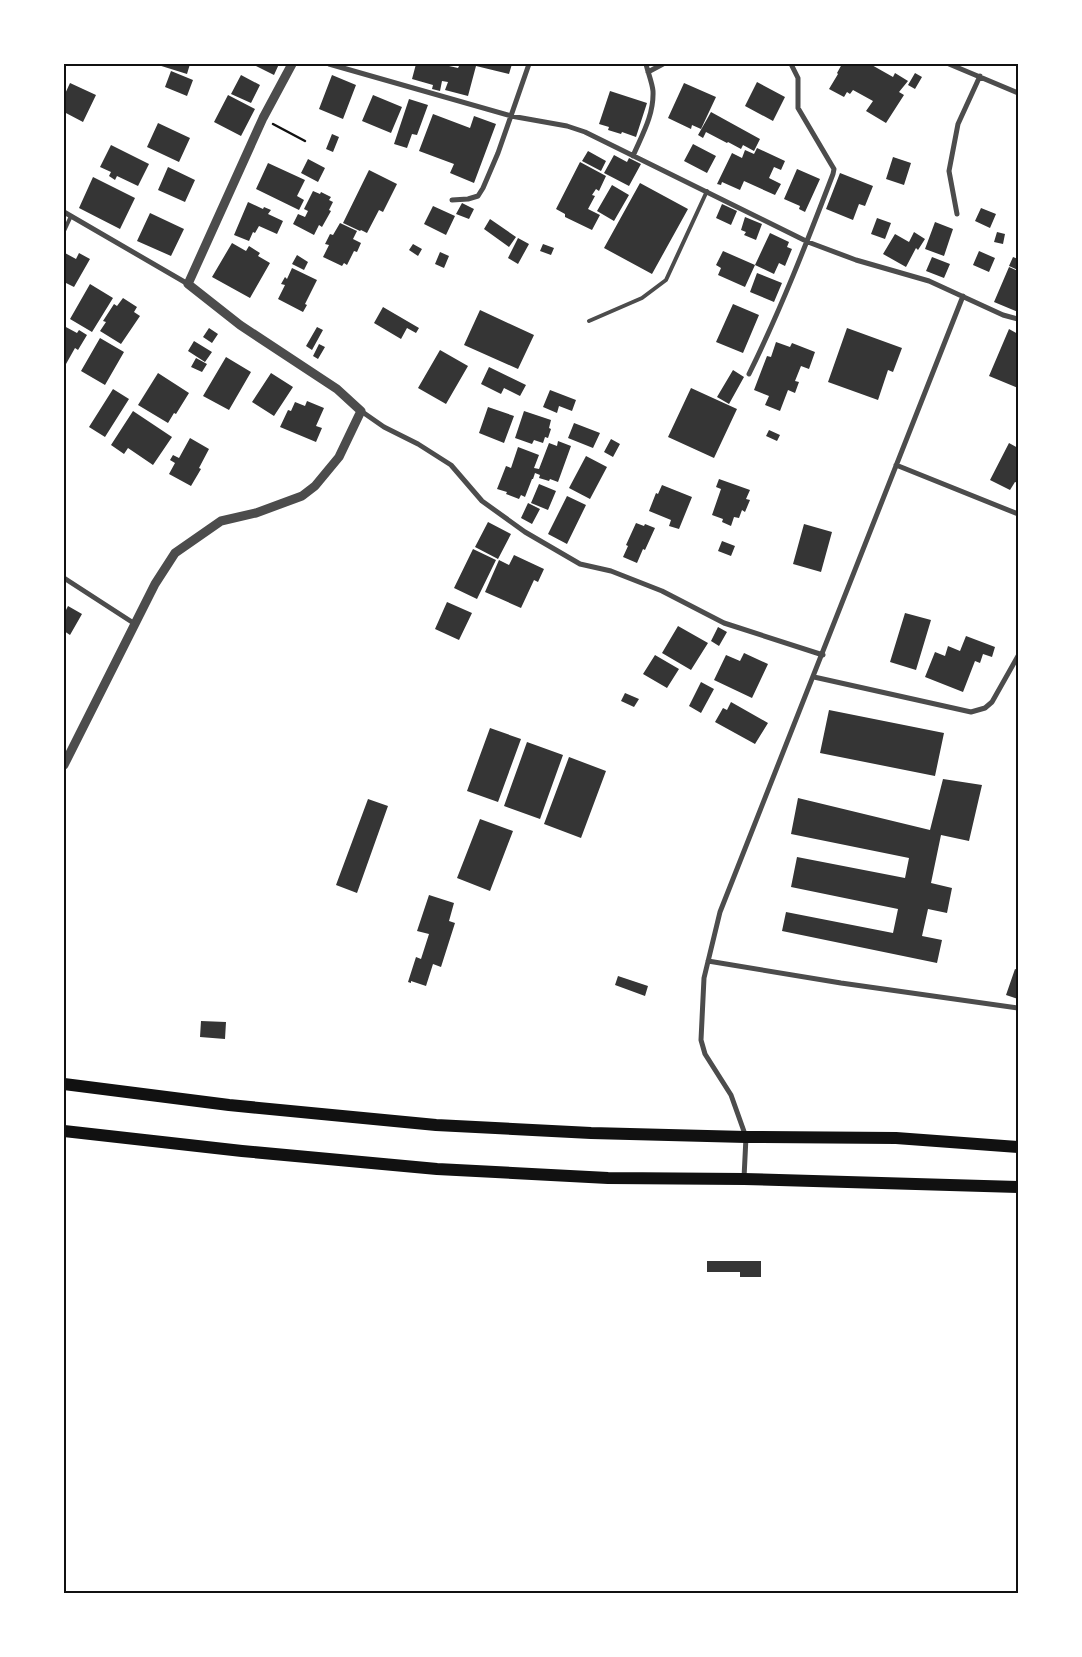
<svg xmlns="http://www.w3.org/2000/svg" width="1082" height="1657" viewBox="0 0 1082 1657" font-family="'Archivo Narrow',sans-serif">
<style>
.building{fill:#353535}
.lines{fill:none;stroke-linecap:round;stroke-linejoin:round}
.path{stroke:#111;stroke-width:2.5}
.service{stroke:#4c4c4c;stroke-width:4}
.minor{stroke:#4c4c4c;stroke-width:5}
.tertiary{stroke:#4c4c4c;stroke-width:9}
.trunk{stroke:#111;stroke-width:12}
.neatline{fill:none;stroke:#111;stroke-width:2}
</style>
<rect width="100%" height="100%" fill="#fff"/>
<path class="building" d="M155 64H190L187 74Z
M252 64H279L274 75Z
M416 64H440L458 68 460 64H512L509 74 476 66 468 96 445 90 448 82 442 81 440 91 432 89 433 85 412 79Z
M842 64H870L893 77 895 73 908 81 899 92 904 95 886 123 866 111 873 101 853 90 850 94 847 92 844 97 829 89 838 74 837 73Z
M171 71 193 80 187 96 165 87Z
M915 73 922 77 915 89 908 85Z
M241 75 260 85 251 103 231 94Z
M332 75 356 85 343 119 319 109Z
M757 82 785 97 773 121 745 106Z
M70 83 96 95 83 122 64 112V96Z
M684 83 716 97 701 129 692 125 691 129 668 118Z
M610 91 647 103 636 137 622 132 621 134 608 130 609 127 599 124Z
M228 95 255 109 241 136 214 122Z
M373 95 402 107 391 133 362 121Z
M409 99 428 105 417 135 412 134 407 148 394 144Z
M711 112 760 139 754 151 743 145 741 149 728 142 727 143 706 132 703 138 698 135Z
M433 114 470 128 474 116 496 124 474 183 450 173 454 164 419 151Z
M158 123 190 138 179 162 147 147Z
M332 134 339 137 333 152 326 149Z
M693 144 716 156 707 173 684 161Z
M111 145 149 164 138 186 117 176 115 180 109 176 111 172 100 167Z
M757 148 785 161 781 170 774 167 769 178 781 184 775 195 744 181 740 190 722 182 721 185 717 184 732 153 742 158 745 150 754 154Z
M588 151 606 161 601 171 582 161Z
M614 155 627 162 629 158 641 164 629 186 604 173Z
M893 157 911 163 904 185 886 179Z
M308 159 325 168 318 182 301 173Z
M580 162 606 176 599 191 596 189 592 195 595 196 588 209 600 215 592 230 565 217V214L556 209Z
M268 163 305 180 297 196 304 200 299 210 256 189Z
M168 167 195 180 185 202 158 190Z
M797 169 820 179 805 212 799 209 800 206 784 199Z
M369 170 397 184 383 212 379 210 367 233 361 230 360 231 343 223Z
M840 173 873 186 865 206 859 204 853 220 826 209Z
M93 177 135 198 120 229 79 208Z
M640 183 688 209 652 274 604 248Z
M612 185 629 195 614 221 597 211Z
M313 191 320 194 321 192 331 197 329 200 333 202 329 210 331 211 322 227 319 225 314 235 293 224 298 214 305 217 308 211 304 209Z
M248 202 263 209 264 207 271 210 268 214 283 221 277 234 259 226 255 233 253 232 249 241 234 235Z
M462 203 474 209 469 219 456 214Z
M722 204 737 211 731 225 716 218Z
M433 206 455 216 446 235 424 224Z
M981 208 996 214 990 228 975 221Z
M150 213 184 229 171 256 137 241Z
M745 217 762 224 756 240 744 235 746 232 741 230Z
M877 218 891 223 885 239 871 234Z
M490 219 516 237 509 247 484 229Z
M935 222 953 229 944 256 925 249Z
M340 223 357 231 353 239 361 243 357 252 354 251 347 265 344 263 342 266 323 257 329 245 325 244 330 234 333 235Z
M914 232 925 239 918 250 916 248 906 267 883 254 895 234 909 242Z
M997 232 1005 234 1003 244 994 242Z
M770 233 789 242 787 247 792 249 785 266 779 263 774 274 755 265 745 287 718 275 721 268 716 265 723 251 755 265Z
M518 238 529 244 518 264 508 258Z
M232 243 246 251 249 246 260 253 258 256 270 263 250 298 212 277Z
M413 244 422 249 418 256 409 250Z
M543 244 554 248 551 255 540 251Z
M979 251 995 258 989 272 973 265Z
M440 252 449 256 444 268 435 264Z
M65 253 76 259 79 253 90 259 74 287 64 282V256Z
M297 255 308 262 304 270 292 264Z
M932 257 950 264 944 278 926 271Z
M1013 257 1018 259V270L1009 266Z
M1009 267 1018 271V312L994 302Z
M292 268 317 280 305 304 307 305 303 312 278 299 285 285 281 284 285 277 287 279Z
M757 273 782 283 774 302 750 292Z
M90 284 113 298 92 332 70 319Z
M123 298 137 307 134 312 140 316 121 344 100 331 106 322 103 321 114 304 117 306Z
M733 304 759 315 743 353 716 342Z
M383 307 419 328 416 333 407 328 401 339 374 323Z
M480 310 534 335 518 369 464 345Z
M64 326 77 333 79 330 87 335 78 350 75 348 66 364 64 363Z
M317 327 323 330 312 350 306 346Z
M209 328 218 334 212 343 203 337Z
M847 328 902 348 893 372 888 370 878 400 828 382Z
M1009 329 1018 334V388L989 376Z
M100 338 124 352 105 385 81 371Z
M194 341 212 352 205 362 188 351Z
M776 342 790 347 792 343 815 352 809 369 801 366 795 381 799 382 795 393 788 390 780 411 765 405 769 396 754 390 767 356 771 357Z
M319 344 325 347 318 359 313 356Z
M440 350 468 366 446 404 418 388Z
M226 357 251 372 229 410 203 396Z
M196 358 207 364 202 372 191 367Z
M489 367 526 385 520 396 504 388 501 394 481 384Z
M733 370 744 377 729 404 717 397Z
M158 373 189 393 176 414 174 413 168 423 138 405Z
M271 373 293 387 274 416 252 402Z
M691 388 737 409 714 458 668 437Z
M113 389 129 399 105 437 89 427Z
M550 390 576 400 572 411 559 406 557 413 543 407Z
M307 401 324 408 316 426 322 428 316 442 280 427 288 410 291 411 295 402 305 406Z
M488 407 514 416 504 443 479 433Z
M133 411 172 437 153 465 128 448 124 454 111 445Z
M524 411 551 420 549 428 551 429 548 438 545 437 543 443 534 440 532 444 515 438Z
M574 423 600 433 593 448 568 438Z
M769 430 780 435 777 441 766 436Z
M190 438 209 449 199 468 201 469 191 486 169 474 175 463 170 460 173 455 179 458Z
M611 439 620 444 613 457 604 452Z
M558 441 571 446 558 482 550 479 549 481 539 478 540 475 535 473 533 479H532L525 497 521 495 519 499 506 494 507 492 497 489 506 466 511 468 518 447 539 455 534 468 539 469 549 443 557 446Z
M1009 443 1018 448V483L1015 482 1010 490 990 480Z
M586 456 607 467 590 499 569 488Z
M719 479 750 490 746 499 750 500 745 512 742 510 739 518 734 517 731 526 722 522 723 519 712 515 721 489 716 487Z
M539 484 556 491 548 510 531 503Z
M662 485 692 497 679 529 669 526 671 520 649 511 656 493 658 494Z
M567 496 586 505 567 544 548 534Z
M528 503 540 509 532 524 521 518Z
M488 522 511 534 498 559 475 547Z
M636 523 644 526 645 524 655 528 645 550 643 549 637 563 623 557 628 546 626 545Z
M804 524 832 532 821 572 793 564Z
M722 541 735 546 731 556 718 551Z
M473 549 496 560 477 599 454 588Z
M514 555 544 569 538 582 534 580 521 608 485 592 499 560 509 565Z
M447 602 472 613 459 640 435 629Z
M68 606 82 614 70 635 64 631V614Z
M905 613 931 620 916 670 890 662Z
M678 626 708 643 691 670 662 653Z
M718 627 727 632 719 646 711 641Z
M966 636 995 647 992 657 983 654 980 663 975 661 963 692 925 677 935 652 945 656 948 646 960 651Z
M744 653 768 664 752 698 714 680 726 655 740 661Z
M655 655 679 669 667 688 643 674Z
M701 682 714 689 701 713 689 706Z
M625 693 639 699 634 707 621 701Z
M731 702 768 723 755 744 715 722 723 708 727 710Z
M829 710 944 733 935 776 820 753Z
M490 728 521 739 498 802 467 791Z
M527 742 563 755 540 819 504 806Z
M569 757 606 771 581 838 544 824Z
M943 779 982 785 969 841 941 835 931 883 952 888 947 913 928 909 922 936 942 940 937 963 782 931 786 912 893 933 898 909 791 887 797 857 905 878 909 858 791 834 798 798 930 830Z
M368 799 388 806 357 893 336 885Z
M480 819 513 831 490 891 457 878Z
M429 895 454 903 449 921 455 923 441 967 433 964 426 986 411 981V983L408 982 416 957 421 959 429 934 417 931Z
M1015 969 1018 970V999L1006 995Z
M618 976 648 986 645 996 615 985Z
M201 1021 226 1022 225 1039 200 1037Z
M707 1261H761V1277H740V1272H707Z"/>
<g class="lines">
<path class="path" d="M273 124 305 141"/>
<path class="service" d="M64 231 71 216
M589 321 642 298 666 280 707 191"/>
<path class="minor" d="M329 64 511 116 567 126 585 132 808 242 856 260 929 281 1003 315 1018 319
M949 64 1018 93
M648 72 663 64
M633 156C642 135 654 115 653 91 652 82 648 73 646 64
M452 200 468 199 478 196 483 188 498 153 529 64
M64 212 188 284
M957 214 949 171 958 124 980 76
M749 374C781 309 807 242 833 174L834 169 831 164 798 108V78L791 64
M361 411 384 427 418 444 451 465 482 501 525 532 580 564 611 571 662 591 724 623 823 655
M896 465 1018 514
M64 578 135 624
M814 677 971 712 985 708 992 702 1018 656
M708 961 841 983 1018 1008
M744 1178 746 1137 731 1095 705 1054 701 1040 704 978 720 912 963 296"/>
<path class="tertiary" d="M64 765 155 584 175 553 221 521 256 513 302 496 315 486 339 457 361 411 337 389 240 325 188 284 263 118 292 64"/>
<path class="trunk" d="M64 1084 229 1105 436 1125 591 1133 746 1137 896 1138 1018 1147
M64 1131 242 1151 437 1169 608 1178 744 1179 1018 1187"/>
</g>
<rect width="1082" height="1657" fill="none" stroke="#ffffff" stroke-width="130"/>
<rect x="65" y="65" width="952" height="1527" class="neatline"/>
</svg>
